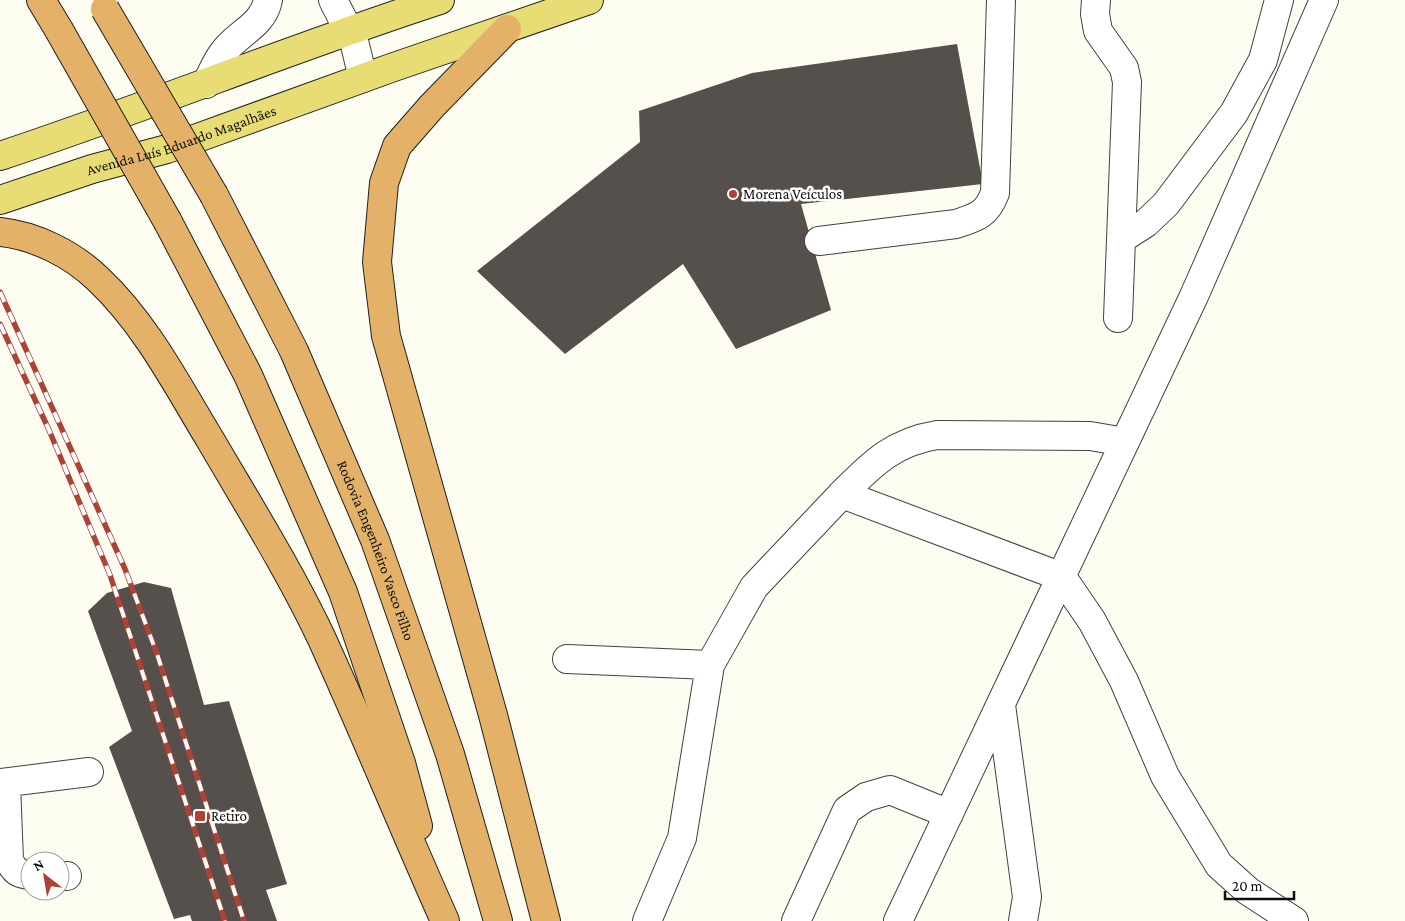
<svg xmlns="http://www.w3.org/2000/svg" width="1405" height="921" viewBox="0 0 1405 921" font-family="'Crimson Pro',serif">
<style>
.building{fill:#55504b}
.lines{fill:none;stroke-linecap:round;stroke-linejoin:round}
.minor-casing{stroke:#414141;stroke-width:30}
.major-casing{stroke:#1f1f1f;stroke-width:30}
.highway-casing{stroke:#1f1f1f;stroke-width:30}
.minor{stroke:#fff;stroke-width:28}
.major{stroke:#e8dd75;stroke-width:28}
.highway{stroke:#e3b268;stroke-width:28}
.rail-casing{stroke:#ad4236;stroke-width:5.5}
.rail{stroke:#fff;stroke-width:4;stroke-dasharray:11;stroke-linecap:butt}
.highway-bridge-casing{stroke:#1f1f1f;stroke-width:30;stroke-linecap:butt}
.highway-bridge{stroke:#e3b268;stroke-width:28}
.poi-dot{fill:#ad4236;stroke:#fff;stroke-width:2}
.labels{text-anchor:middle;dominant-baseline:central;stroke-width:5;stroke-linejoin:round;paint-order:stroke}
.street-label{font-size:15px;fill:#0e0e0e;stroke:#fff}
.poi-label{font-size:15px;fill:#0e0e0e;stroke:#fff;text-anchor:start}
</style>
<rect width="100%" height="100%" fill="#fdfcf0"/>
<path class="building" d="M957 44 983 184 801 204 831 310 736 349 683 264 565 354 477 271 640 142 639 111 752 73Z
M144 582 171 588 204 705 229 701 287 884 266 890 277 921H192L190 915 174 919 109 747 132 731 88 611 107 593Z"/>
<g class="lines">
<g class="minor-casing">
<path id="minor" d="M333 0 354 41 363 78
M1096 0 1095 14 1098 31 1124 68 1127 82 1118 318
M206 84C212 73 216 62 223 53 237 33 263 26 268 0
M1121 239 1146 223 1166 204 1234 113 1263 60 1279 0
M819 241 956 224C978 217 987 214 995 193L1001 0
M842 494C872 464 893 442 937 435L1090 436 1125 442
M567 659 710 665
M1001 705 1027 897 1023 921
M0 783 89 772
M6 784 9 860C14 871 18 874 30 875
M60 876H67
M647 921 682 838 710 665 754 587 842 494 1062 577 1092 621 1124 681 1165 776 1219 865 1248 891 1294 921
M796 921 847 810 866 797 890 790 949 814
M898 921 1194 296 1324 0"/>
</g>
<g class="major-casing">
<g id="major">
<path d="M0 156C148 107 292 48 440 0"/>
<path id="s1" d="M0 200 92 169 167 149 391 68 589 0"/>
</g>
</g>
<g class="highway-casing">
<g id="highway">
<path d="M41 0 59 30"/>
<path d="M507 29 432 106 397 146 384 183 377 262 386 336 493 715 546 921"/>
<path id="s2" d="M214 195 294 351 375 540 450 754 498 921"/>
<path d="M168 222 248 375 343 592 401 763 418 826"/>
<path d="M0 232C36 236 72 254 98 279 146 324 177 385 211 441 249 506 289 570 321 637 364 731 403 827 445 921"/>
</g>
</g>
<use href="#minor" class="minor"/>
<use href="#major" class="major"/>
<use href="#highway" class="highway"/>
<g class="rail-casing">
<path id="rail" d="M0 292 125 569 157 654 244 921
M0 324 49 430 110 575 225 921"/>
</g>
<use href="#rail" class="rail"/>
<g class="highway-bridge-casing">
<path id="highway-bridge" d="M105 9 214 195
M59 30 168 222"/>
</g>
<use href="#highway-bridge" class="highway-bridge"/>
</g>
<g class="poi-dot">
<circle cx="733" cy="194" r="5"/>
<rect x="194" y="810" width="12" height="12" rx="2.5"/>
</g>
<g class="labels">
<g class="street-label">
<text stroke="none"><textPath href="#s1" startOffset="191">Avenida Luís Eduardo Magalhães</textPath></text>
<text stroke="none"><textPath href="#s2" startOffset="391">Rodovia Engenheiro Vasco Filho</textPath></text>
</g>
<g class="poi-label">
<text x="743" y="194">Morena Veículos</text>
<text x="211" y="816">Retiro</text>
</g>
</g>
<g transform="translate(45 876) rotate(329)"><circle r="24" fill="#ffffff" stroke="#9f9f9f"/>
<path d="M0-4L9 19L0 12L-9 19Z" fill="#ad4236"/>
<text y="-8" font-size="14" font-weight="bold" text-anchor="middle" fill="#0e0e0e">N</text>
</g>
<path d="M1225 891v8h69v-8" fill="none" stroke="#0e0e0e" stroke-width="2.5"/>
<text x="1232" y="891" font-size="15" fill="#0e0e0e" stroke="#ffffff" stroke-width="4" paint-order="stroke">20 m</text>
</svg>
